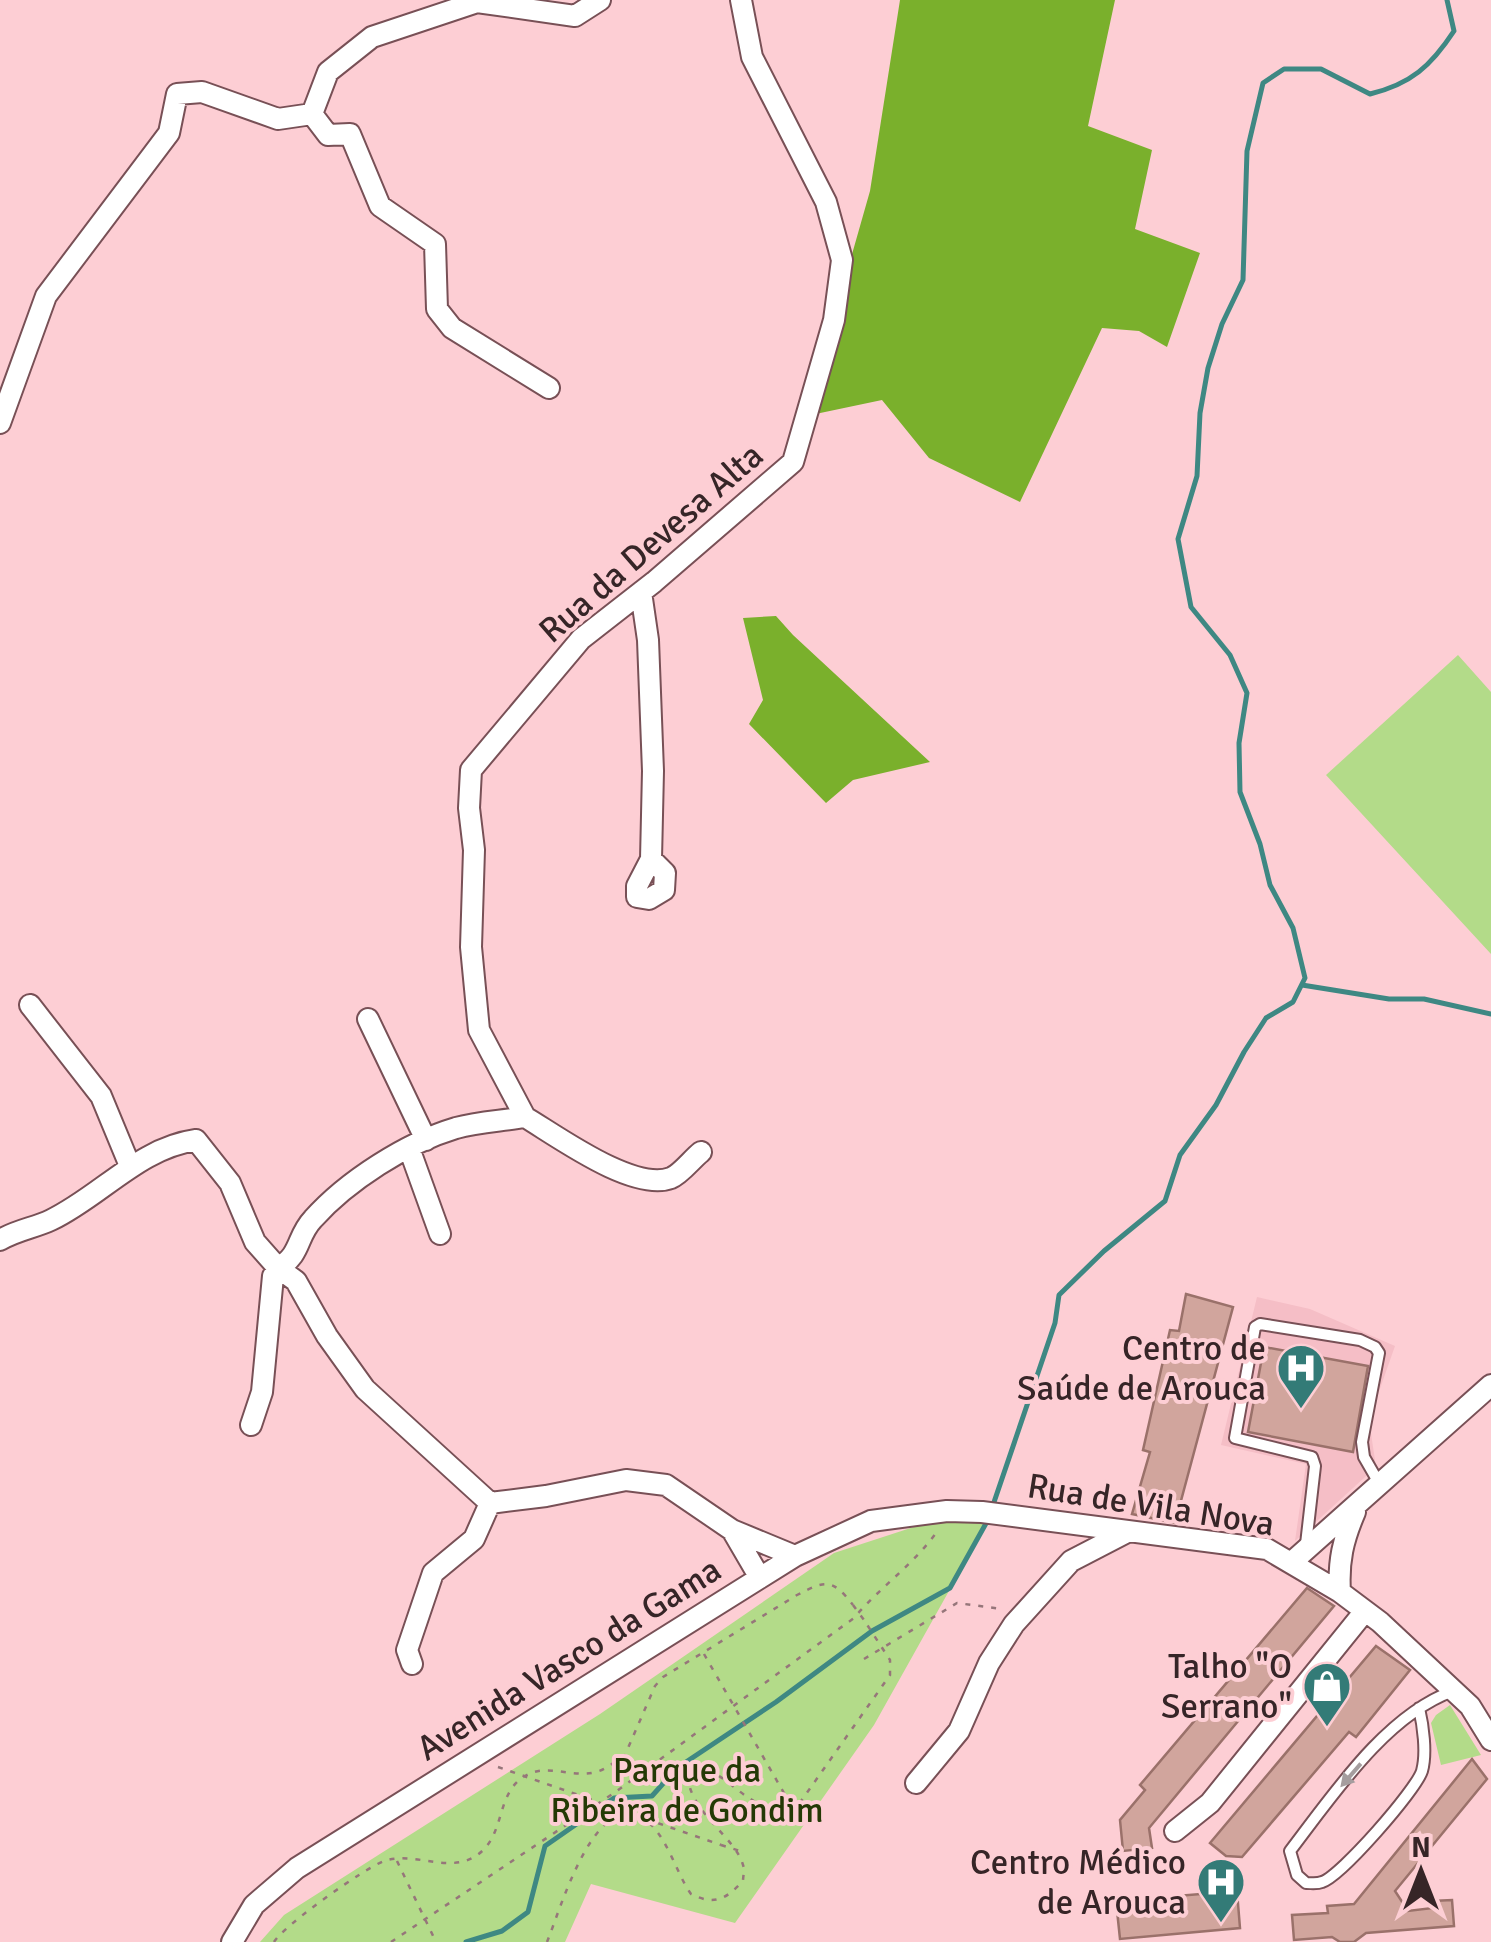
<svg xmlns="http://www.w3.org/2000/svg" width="1491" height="1942" viewBox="0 0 1491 1942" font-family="Signika,sans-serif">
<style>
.built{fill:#f5bec6}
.green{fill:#b3db89}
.forest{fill:#7ab02c}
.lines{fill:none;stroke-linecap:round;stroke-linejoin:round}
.stream{stroke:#3e8883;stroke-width:5}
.building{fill:#d1a59d;stroke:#9a716a;stroke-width:2.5}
.service-casing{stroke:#785056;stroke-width:14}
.minor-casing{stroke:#785056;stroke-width:24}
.path{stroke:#96767a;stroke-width:2.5;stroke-dasharray:5 8;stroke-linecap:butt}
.service{stroke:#fff;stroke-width:10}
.minor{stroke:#fff;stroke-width:20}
.path-bridge{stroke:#96767a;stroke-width:2.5;stroke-dasharray:5 8;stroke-linecap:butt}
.oneway{fill:#a59d9e}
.labels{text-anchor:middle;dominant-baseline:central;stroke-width:8;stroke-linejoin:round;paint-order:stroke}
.street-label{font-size:35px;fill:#362527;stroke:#fdced4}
.poi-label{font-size:35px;fill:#362527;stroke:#fdced4;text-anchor:end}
.park-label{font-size:35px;fill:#243905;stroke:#fdced4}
</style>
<rect width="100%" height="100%" fill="#fdced4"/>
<path class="built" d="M1257 1297 1310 1309 1395 1346 1369 1420 1376 1467 1295 1541 1306 1464 1221 1445Z"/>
<path class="green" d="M1458 655 1491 692V954L1326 775Z
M926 1523H987L874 1725 735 1923 591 1884 565 1942H260L284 1915 600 1714 834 1553Z
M1450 1705 1481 1755 1441 1765 1431 1723 1436 1715Z"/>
<path class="forest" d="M900 0H1115L1088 126 1152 150 1135 229 1200 253 1167 347 1139 331 1102 328 1020 502 929 458 882 400 806 416 870 191Z
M776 616 793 635 930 762 853 780 826 803 749 724 763 700 743 618Z"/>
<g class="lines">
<path class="stream" d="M1302 985 1389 999H1424L1491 1014
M992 1508 1055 1323 1059 1295 1104 1251 1165 1201 1180 1155 1216 1105 1244 1052 1266 1018 1293 1002 1305 978 1293 928 1270 885 1260 844 1240 792 1239 743 1247 693 1230 655 1191 607 1178 539 1197 476 1200 413 1208 368 1222 324 1243 280 1247 151 1263 83 1284 69H1321L1370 94C1411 84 1431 66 1454 31L1447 0
M466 1942 502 1931 528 1912 545 1846 614 1798 652 1796 677 1768 776 1702 872 1631 950 1588 989 1518"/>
</g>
<path class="building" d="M1186 1294 1233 1307 1175 1523 1132 1514 1150 1452 1143 1450 1170 1330 1179 1331Z
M1264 1347 1368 1366 1353 1452 1248 1432Z
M1307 1588 1334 1606 1149 1828 1152 1848 1123 1851 1120 1820 1145 1790 1140 1785Z
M1376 1646 1410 1670 1356 1737 1349 1732 1242 1857 1226 1856 1210 1843Z
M1472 1759 1487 1779 1395 1891 1408 1911 1433 1908 1432 1901 1452 1900 1454 1926 1366 1933 1354 1942H1340L1332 1937 1294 1940 1292 1915 1328 1913 1327 1906 1354 1904Z
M1237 1891 1240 1928 1120 1939 1116 1901Z"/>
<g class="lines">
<g class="service-casing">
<path id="service" d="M1306 1544 1315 1466 1312 1457 1235 1438 1255 1327 1260 1324 1360 1340 1375 1347 1379 1353 1362 1442 1364 1457 1379 1483
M1419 1708C1423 1725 1427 1753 1422 1771 1416 1790 1341 1876 1322 1882 1317 1884 1312 1883 1306 1883L1297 1875 1290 1851C1333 1795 1386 1715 1453 1691"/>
</g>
<g class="minor-casing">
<path id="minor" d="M312 114 328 135 350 134 380 206 435 244 437 309 452 328 549 388
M0 423 46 296 169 133 177 94 202 92 278 119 312 114 328 72 372 37 477 2 575 16 600 0
M641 592 648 640 653 771 651 859 637 886V897L649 899 664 890 665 873 651 859
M30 1005 101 1096 130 1166
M368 1019 426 1140
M525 1117 479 1030 471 947 474 850 469 808 471 770 581 639 654 582 793 462 834 320 842 260 826 202 752 57 741 0
M525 1117C557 1136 633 1192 671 1178 681 1174 692 1159 701 1152
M409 1148 440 1234
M0 1240C17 1230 34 1228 51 1220 101 1196 139 1148 196 1140L230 1183 255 1242 278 1268 296 1281 327 1336 365 1389 490 1503 546 1496 626 1480 666 1485 732 1530 795 1556
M278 1268C302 1254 296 1237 313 1219 347 1181 406 1143 456 1128 478 1122 502 1121 525 1117
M251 1425 262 1392 273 1276 278 1268
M732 1530 760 1578
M1292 1562 1491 1385
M1340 1592C1338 1561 1343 1540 1355 1512
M412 1664 407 1650 433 1573 474 1539 490 1503
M916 1783 959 1731 989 1663 1014 1624 1071 1561 1125 1533
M1175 1831 1210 1803 1365 1611
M232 1942 254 1905 297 1868 795 1556 871 1521 947 1511 982 1512 1267 1549 1340 1592 1380 1622 1470 1706 1491 1740"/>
</g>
<path class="path" d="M704 1654 792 1807
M864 1659 957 1603 1002 1609
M498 1767 587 1798
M611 1807 629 1813
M646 1819 721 1845
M397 1861 436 1942
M274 1942C284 1925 365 1868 384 1861 413 1851 447 1873 474 1857 507 1838 494 1794 525 1776 548 1762 574 1780 599 1771 608 1768 617 1760 625 1755L655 1686 663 1677 797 1595C826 1580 832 1578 853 1605
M391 1942 614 1793 854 1618C879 1588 912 1566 936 1533
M547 1942C560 1911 596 1782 647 1821 668 1838 676 1873 691 1894 715 1906 726 1899 743 1881 743 1876 745 1870 743 1865 736 1838 691 1813 688 1778L696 1769C730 1767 752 1825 799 1804L890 1675V1660L864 1620"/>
<use href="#service" class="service"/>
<use href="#minor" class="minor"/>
<path class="path-bridge" d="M853 1605 864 1620
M587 1798 611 1807
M721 1845 740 1851"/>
</g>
<defs><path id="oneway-solid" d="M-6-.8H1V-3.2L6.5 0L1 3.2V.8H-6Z" transform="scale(2.5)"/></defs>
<use class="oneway" href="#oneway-solid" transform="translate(1351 1775) rotate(131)"/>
<defs>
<g id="hospital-pin" transform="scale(2.5)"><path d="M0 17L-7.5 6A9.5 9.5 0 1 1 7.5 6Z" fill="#337b77" stroke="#fdced4"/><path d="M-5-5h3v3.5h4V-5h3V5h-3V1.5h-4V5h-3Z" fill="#fff"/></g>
<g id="shop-pin" transform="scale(2.5)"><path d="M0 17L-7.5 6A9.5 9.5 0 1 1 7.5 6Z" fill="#337b77" stroke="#fdced4"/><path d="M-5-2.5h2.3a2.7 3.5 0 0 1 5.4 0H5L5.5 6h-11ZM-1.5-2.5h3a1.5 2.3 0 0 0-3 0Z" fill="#fff"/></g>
</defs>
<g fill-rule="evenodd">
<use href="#hospital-pin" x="1301" y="1368"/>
<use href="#shop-pin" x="1327" y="1686"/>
<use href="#hospital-pin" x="1221" y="1882"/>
</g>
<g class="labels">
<g class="street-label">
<text transform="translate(651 543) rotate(-41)">Rua da Devesa Alta</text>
<text transform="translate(1151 1505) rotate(9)">Rua de Vila Nova</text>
<text transform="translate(569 1659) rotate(-32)">Avenida Vasco da Gama</text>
</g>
<g class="poi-label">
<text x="1266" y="1348">Centro de<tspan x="1266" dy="40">Saúde de Arouca</tspan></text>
<text x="1292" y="1666">Talho "O<tspan x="1292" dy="40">Serrano"</tspan></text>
<text x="1186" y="1862">Centro Médico<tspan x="1186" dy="40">de Arouca</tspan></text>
</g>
<g class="park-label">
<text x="687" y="1770">Parque da<tspan x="687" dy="40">Ribeira de Gondim</tspan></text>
</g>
</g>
<g transform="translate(1421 1872)" stroke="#fdced4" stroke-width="8" paint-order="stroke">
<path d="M0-8L18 38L0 25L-18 38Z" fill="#362527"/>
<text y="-15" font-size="28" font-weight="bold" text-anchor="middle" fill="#362527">N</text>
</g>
</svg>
